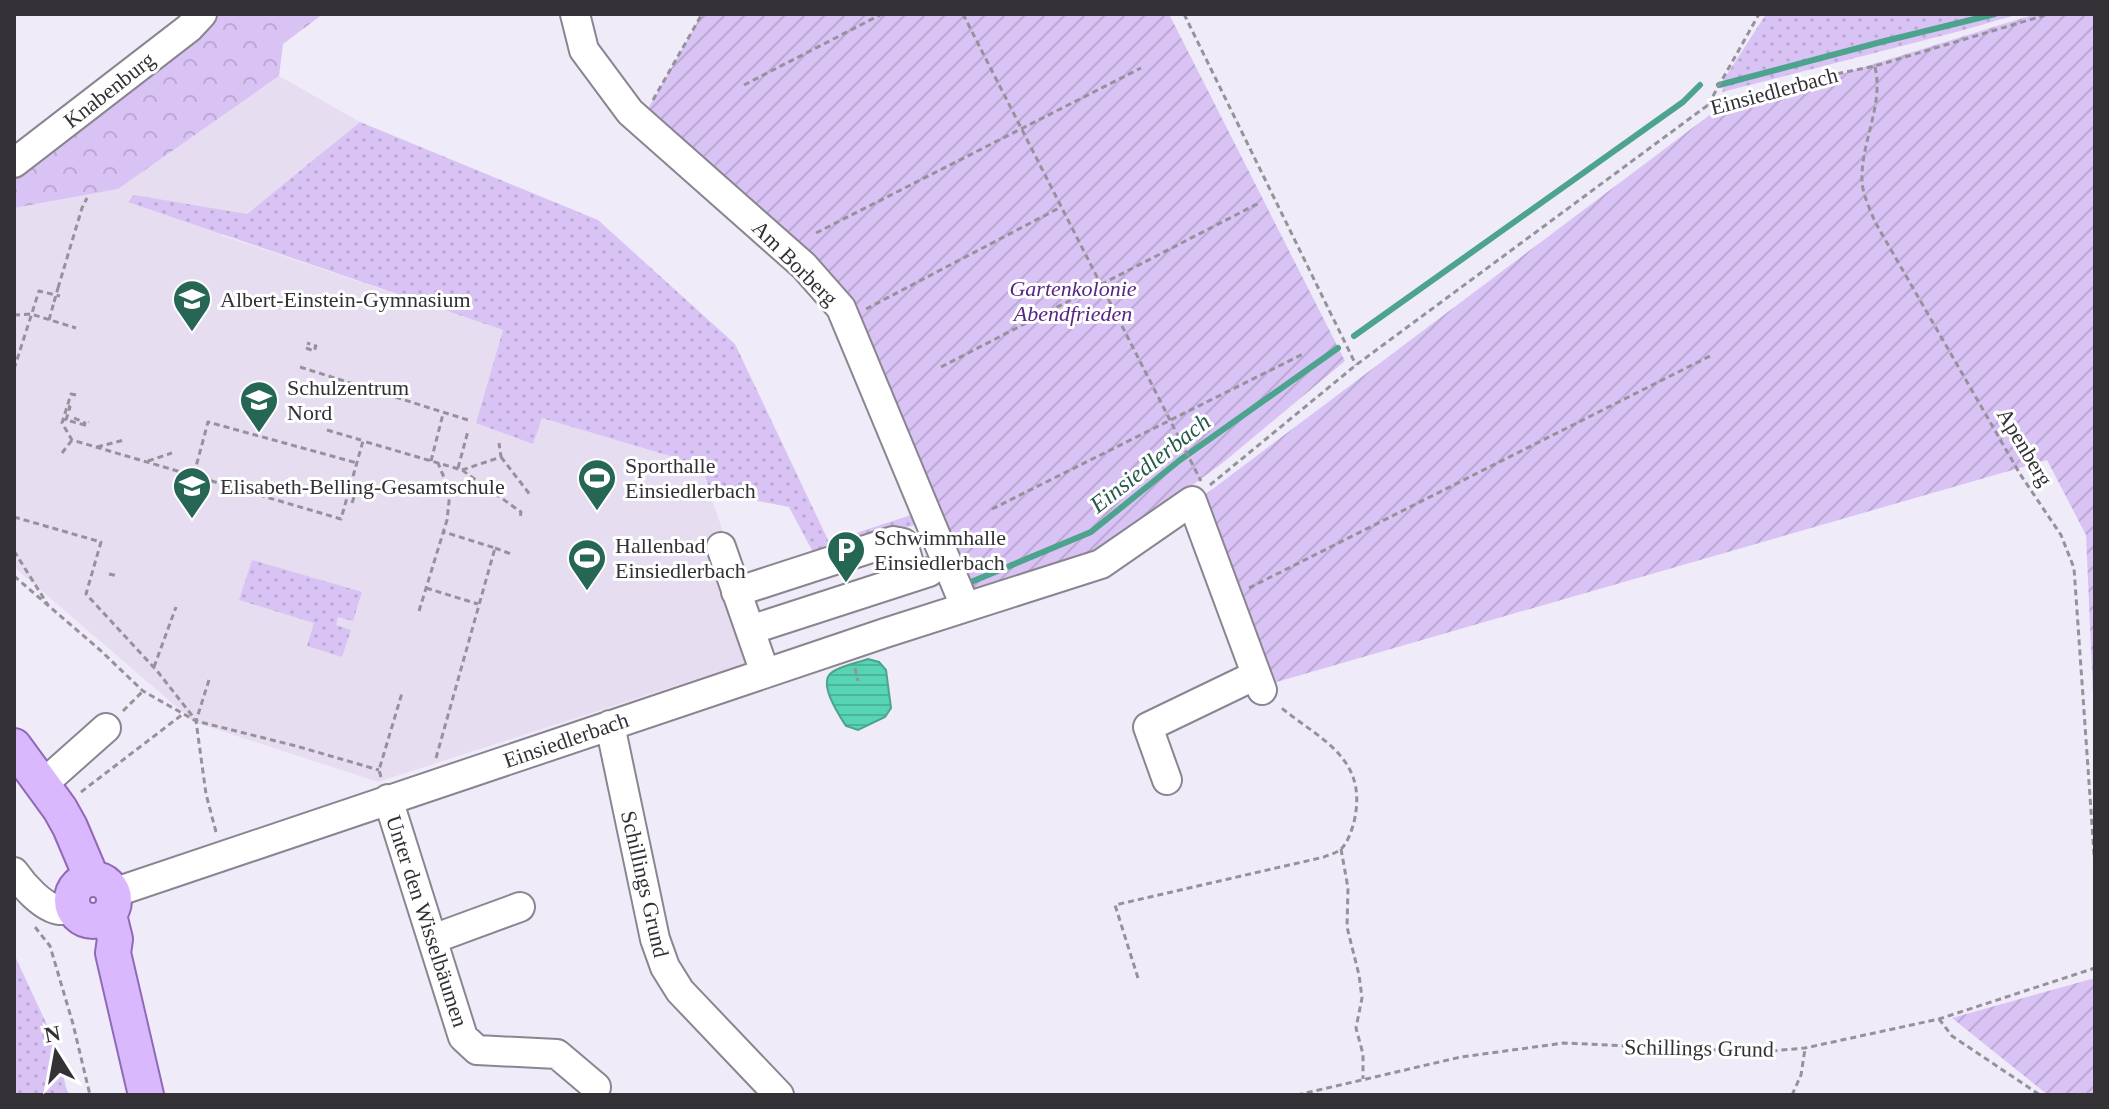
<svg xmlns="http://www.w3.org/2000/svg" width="2109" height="1109" viewBox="0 0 2109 1109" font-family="'Times New Roman',serif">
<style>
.built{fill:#e6ddf1}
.grass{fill:url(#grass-dots)}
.forest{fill:url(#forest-crowns)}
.garden{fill:url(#garden-furrows)}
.water{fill:url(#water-rules);stroke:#4ca38e;stroke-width:2}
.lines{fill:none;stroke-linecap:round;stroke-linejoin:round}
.stream{stroke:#4ca38e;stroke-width:6}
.minor-casing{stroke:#8a8590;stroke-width:32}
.major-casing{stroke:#8f6ab7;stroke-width:38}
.path{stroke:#96929b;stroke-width:3;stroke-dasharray:6 4;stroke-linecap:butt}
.minor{stroke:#fff;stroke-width:28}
.major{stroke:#dab8fd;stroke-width:34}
.path-bridge{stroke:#96929b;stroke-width:3;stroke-dasharray:6 4;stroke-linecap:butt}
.labels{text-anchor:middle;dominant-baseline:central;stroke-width:6;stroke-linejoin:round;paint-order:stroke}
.street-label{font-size:22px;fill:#333136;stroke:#fff}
.park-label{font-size:22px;font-style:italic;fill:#592584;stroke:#fff}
.poi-label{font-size:22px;fill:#333136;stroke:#fff;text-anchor:start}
.water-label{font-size:24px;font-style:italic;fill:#275a4c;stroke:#fff}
</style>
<defs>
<pattern id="grass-dots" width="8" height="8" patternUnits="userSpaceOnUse" patternTransform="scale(2)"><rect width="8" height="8" fill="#d9c3f5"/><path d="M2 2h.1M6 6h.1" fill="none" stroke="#bba8d3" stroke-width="1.8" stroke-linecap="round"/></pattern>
<pattern id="forest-crowns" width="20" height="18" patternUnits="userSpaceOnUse" patternTransform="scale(2)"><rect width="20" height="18" fill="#d9c3f5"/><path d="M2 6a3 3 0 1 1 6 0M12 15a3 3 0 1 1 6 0" fill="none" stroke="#bba8d3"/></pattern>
<pattern id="garden-furrows" width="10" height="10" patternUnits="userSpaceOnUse" patternTransform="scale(2)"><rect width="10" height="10" fill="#d9c3f5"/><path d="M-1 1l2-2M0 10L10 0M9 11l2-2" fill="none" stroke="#bba8d3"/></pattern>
<pattern id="water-rules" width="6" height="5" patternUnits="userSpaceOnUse" patternTransform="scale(2)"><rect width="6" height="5" fill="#57d4b3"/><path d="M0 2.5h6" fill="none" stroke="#4cb69b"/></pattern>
</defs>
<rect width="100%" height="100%" fill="#f0ebf8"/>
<path class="built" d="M279 76 360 122 221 235 503 330 477 423 542 418 700 465 727 543 752 661 378 782 194 722 14 567V208L118 189Z"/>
<path class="grass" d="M1766 14H2019L1964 30 1722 92 1724 79Z
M360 122 598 220 735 344 829 542 926 510 930 520 815 556 789 507 711 492 700 465 542 418 533 444 476 423 503 330 128 202 134 195 247 214Z
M252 560 362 592 353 621 338 617 336 625 351 630 342 657 307 646 314 623 239 600Z
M14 954 55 1042 68 1095H14Z"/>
<path class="forest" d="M202 14H323L283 44 279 76 118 189 14 208V163Z"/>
<path class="garden" d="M702 14H1169L1345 361 1225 461 1106 549 979 594 949 565 841 308 641 121Z
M2036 14H2095V740L2086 535 2047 460 1273 683 1206 494 1711 114Z
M2095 978V1095H2048L1952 1018Z"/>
<path class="water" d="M868 659 879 662 886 670 891 708 885 717 858 730 846 726C839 715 818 684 831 673 839 666 857 663 868 659Z"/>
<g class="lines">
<path class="stream" d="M1719 85 1881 42 1995 14
M1354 336 1683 102 1700 85
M971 582 1091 532 1180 460 1338 348"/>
<g class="minor-casing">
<path id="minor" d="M575 14 584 50 630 112 804 266 841 308 965 606
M14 163 189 28 202 14
M721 547 765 673
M736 592 893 541 903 543 913 577
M750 630 929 572
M610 725 655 939 665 967 680 991 779 1095
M1167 780 1148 727 1256 675
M43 784 106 728
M388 799 463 1037 477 1050 557 1054 596 1087
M14 872C23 885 43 908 60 910 64 910 69 908 73 907
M113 893 885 633 1101 564 1192 501 1262 690
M433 939 520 907"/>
</g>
<g class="major-casing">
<path id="major" d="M14 746 60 809 70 827 92 879
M72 900a21 21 0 1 1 42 0a21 21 0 1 1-42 0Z
M109 915 115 939 113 953 146 1095"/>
</g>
<path class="path" d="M963 14 1201 481
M1184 14 1356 365
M1875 67C1884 105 1861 141 1862 180 1862 193 1870 209 1875 222L2020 474 2061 535 2074 568 2095 868
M744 85 882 14
M653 100 702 14
M1708 105 1759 14
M816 233 1141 68
M58 288 82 208 87 198
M866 309 1061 207
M14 315 31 314 76 328
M49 320 54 302
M306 348 314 351 316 346 307 343
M300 367 471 421
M941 367 1259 203
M14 369 39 291 60 296
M76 395 71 394 62 423 72 440 341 519 363 441 462 470 521 512 520 518
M68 406 70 407 66 420 85 425 89 422
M74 418 85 423 84 426
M327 430 361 440
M97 447 124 440
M62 453 72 440
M501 457 531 496
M148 461 172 453
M431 461 443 414
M458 468 468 431
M462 470 501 457 499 443
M194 474 208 422 357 463
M1210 485 1356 365 1708 105 1726 104 1817 78 1875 66 2049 14
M352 503 355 494 357 495
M992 509 1303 354
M14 517 101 542 86 594 158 672 194 718
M495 548 511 554
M14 551 48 605
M109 574 118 576
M14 576 100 650 143 691 196 721 296 746 379 770
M426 588 478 604
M1249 588 1712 355
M419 611 447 520 450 492 438 463
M154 667 176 607
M855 668 858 681
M209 680 196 721 206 794 216 832
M123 711 143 691
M436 758 495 548 444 532
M381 777 379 770 402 693
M81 792 183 714
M1341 849 1348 888 1347 927 1359 975 1362 998 1356 1028 1363 1054V1079
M35 927 50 946 73 1024 90 1095
M1138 978 1115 905 1324 857C1328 855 1337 853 1341 849 1347 844 1352 830 1354 822 1369 757 1320 740 1279 706
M1939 1019 1952 1036 2040 1095
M1297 1095 1461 1057 1564 1043 1759 1052 1805 1048 1939 1019 2095 968
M1792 1095 1801 1075 1805 1049"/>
<use href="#minor" class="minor"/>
<use href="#major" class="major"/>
<path class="path-bridge" d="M54 302 58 288"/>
</g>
<defs>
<g id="school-pin" transform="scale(2)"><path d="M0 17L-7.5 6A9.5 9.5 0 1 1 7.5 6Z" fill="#256654" stroke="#fff"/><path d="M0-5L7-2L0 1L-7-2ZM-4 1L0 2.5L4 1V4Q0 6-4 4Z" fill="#fff"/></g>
<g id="stadium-pin" transform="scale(2)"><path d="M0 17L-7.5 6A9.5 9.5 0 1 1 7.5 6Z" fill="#256654" stroke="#fff"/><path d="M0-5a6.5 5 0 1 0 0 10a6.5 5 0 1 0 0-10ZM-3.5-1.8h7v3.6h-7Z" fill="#fff"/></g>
<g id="parking-pin" transform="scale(2)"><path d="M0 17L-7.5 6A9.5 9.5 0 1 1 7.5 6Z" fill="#256654" stroke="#fff"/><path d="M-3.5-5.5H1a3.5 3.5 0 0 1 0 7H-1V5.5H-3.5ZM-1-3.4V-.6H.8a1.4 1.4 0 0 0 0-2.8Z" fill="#fff"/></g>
</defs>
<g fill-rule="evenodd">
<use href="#school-pin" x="192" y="299"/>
<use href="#school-pin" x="259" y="400"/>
<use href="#stadium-pin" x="597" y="478"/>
<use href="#school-pin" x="192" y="486"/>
<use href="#parking-pin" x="846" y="550"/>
<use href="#stadium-pin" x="587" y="558"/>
</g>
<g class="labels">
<g class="street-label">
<text transform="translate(109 90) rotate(-38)">Knabenburg</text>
<text transform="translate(1774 91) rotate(-15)">Einsiedlerbach</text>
<text transform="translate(795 263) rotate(45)">Am Borberg</text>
<text transform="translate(2025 447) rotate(59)">Apenberg</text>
<text transform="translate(566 740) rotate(-19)">Einsiedlerbach</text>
<text transform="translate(645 884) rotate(77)">Schillings Grund</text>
<text transform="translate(427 921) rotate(72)">Unter den Wisselbäumen</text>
<text transform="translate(1699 1048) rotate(1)">Schillings Grund</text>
</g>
<g class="park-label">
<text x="1073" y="288">Gartenkolonie<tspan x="1073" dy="25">Abendfrieden</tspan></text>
</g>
<g class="poi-label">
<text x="220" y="299">Albert-Einstein-Gymnasium</text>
<text x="287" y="387">Schulzentrum<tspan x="287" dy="25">Nord</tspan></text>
<text x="625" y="465">Sporthalle<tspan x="625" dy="25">Einsiedlerbach</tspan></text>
<text x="220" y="486">Elisabeth-Belling-Gesamtschule</text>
<text x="874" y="537">Schwimmhalle<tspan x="874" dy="25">Einsiedlerbach</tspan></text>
<text x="615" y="545">Hallenbad<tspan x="615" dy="25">Einsiedlerbach</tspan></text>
</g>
<g class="water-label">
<text transform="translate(1150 463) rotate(-38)">Einsiedlerbach</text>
</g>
</g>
<rect width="2109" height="1109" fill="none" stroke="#333136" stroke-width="32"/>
<g transform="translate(56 1053) rotate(349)" stroke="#ffffff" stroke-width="6" paint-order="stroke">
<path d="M0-6L14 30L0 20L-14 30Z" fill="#333136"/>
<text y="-12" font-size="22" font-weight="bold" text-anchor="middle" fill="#333136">N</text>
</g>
</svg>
